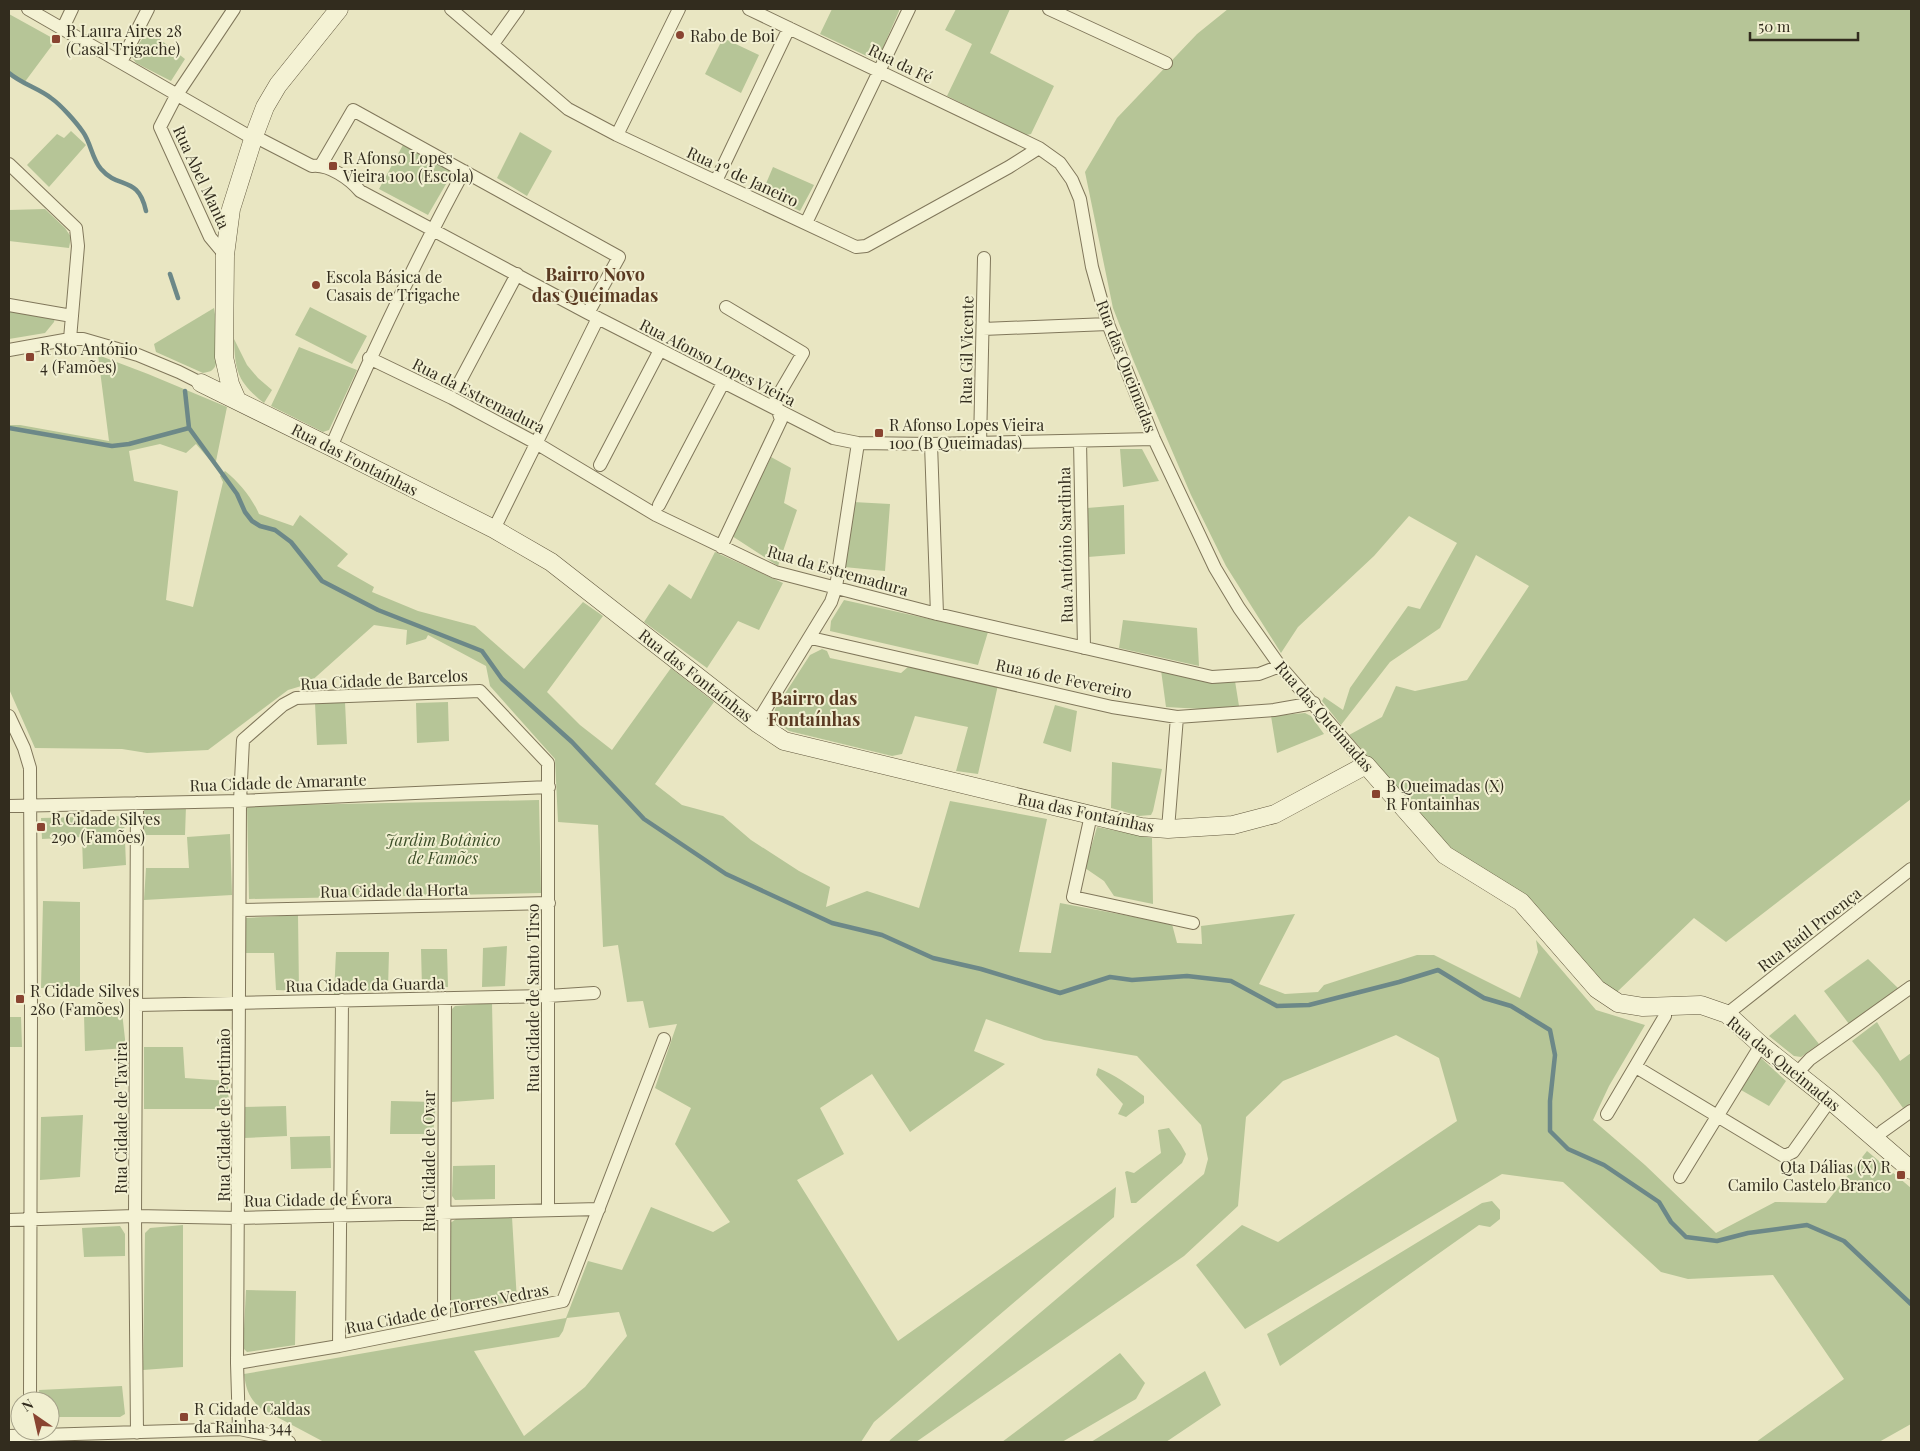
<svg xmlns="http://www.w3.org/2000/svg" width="1920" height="1451" viewBox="0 0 1920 1451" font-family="'Playfair Display',serif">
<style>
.green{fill:#b6c597;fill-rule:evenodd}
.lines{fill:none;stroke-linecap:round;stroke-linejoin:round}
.stream{stroke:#6c8888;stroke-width:4.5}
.street-casing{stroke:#80775b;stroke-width:14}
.secondary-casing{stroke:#62583e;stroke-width:19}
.street{stroke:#f4f2d4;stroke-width:12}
.secondary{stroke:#f4f2d4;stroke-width:18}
.poi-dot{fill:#894431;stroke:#f1efd0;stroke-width:2}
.labels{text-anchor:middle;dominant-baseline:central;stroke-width:4;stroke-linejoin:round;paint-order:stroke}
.poi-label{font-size:16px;fill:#322c1e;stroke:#f1efd0;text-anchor:start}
.street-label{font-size:16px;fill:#322c1e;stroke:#f1efd0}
.park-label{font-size:16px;font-style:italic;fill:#3a4c26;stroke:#f1efd0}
.neighbourhood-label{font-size:18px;font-weight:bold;fill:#5a3a22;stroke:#f1efd0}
</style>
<rect width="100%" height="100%" fill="#e9e6c2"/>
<path class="green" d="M832 9H899V11L878 59H873L820 34Z
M956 9H1010L990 53 1054 86 1031 134 1026 135 947 96 972 44 945 30Z
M1228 9H1911V799L1726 942 1694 918 1617 992 1605 988 1453 851 1349 735 1382 717 1396 686 1415 691 1467 680 1529 586 1476 555 1440 628 1390 662 1341 725 1322 701 1324 697 1343 710 1350 688 1408 606 1420 609 1457 543 1409 516 1374 556 1298 627 1281 653 1226 566 1191 495 1134 362 1113 308 1085 172 1117 118 1197 34Z
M9 14 56 40 24 83 9 71Z
M148 30 185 59 171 81 136 63 131 56Z
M723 38 759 55 741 93 705 74Z
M71 131 86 145 49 187 27 165 57 134 64 138Z
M520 132 552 151 527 196 497 178Z
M403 145 453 172 428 215 379 189Z
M773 167 814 185 800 211 762 193Z
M45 209 65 228 71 237 69 248 9 241V210Z
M9 305 56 313 54 322 45 333 9 339Z
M310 307 367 336 352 364 295 335Z
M214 308C216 322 225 362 211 371 209 372 206 372 203 373L156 352 154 344Z
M234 339 247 365 258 378 272 390 264 403C238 382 235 372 234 339Z
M299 347 357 370 329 430 323 432 271 406Z
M98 355 148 374 227 407 215 466 196 444 186 453 160 444 129 451 134 481 178 491 166 600 193 607 223 482 220 476 225 471C239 482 252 498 259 514L293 526 300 515 348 554 337 566 374 587 372 592 418 611 475 626 524 669 583 602 603 616 547 692 580 725 612 750 671 668 714 702 655 784 682 805 723 816 751 840 799 871 830 887 826 907 867 891 919 908 950 801 1047 819 1019 952 1051 953 1060 903 1172 924 1177 943 1202 944 1201 926 1295 914 1259 984 1285 994 1318 992 1324 985 1417 955H1434L1520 998 1538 952 1536 940 1596 1010 1645 1025 1609 1086 1593 1120 1645 1165 1716 1233 1775 1202 1826 1203 1867 1151 1911 1188V1424L1879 1442H1756L1844 1379 1773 1275 1688 1279 1661 1272 1563 1182 1502 1174 1245 1329 1196 1265 1242 1225 1278 1242 1457 1121 1439 1058 1396 1035 1283 1081 1246 1117 1238 1206 1184 1256 916 1442H889L890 1440 1204 1174 1208 1159 1201 1125 1137 1056 1044 1040 986 1019 974 1051 1005 1064 910 1132 872 1074 820 1108 844 1154 797 1180 898 1341 1116 1187 1114 1217 874 1422 861 1442H324L260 1408C249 1398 246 1389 244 1374L566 1318 588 1261 622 1270 651 1207 713 1232 730 1222 675 1144 691 1108 655 1088 677 1024 649 1028 643 1001 627 1002 618 945 603 947 598 825 558 822 555 759 490 686 486 666 428 635 426 639 406 645 407 630 374 625 308 684 288 690 208 750 147 753 122 749 35 748 9 689V425H20L109 441ZM619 1312 627 1336 585 1387 524 1436 474 1351 559 1337 563 1331 567 1318Z
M1120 449H1142L1159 481 1123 487Z
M771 457 791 468 784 503 797 510 778 566 732 536Z
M853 502 890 504 885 571 844 567Z
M1124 505 1125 554 1088 557 1087 508Z
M715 552 783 583 759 630 738 621 707 668 644 622 669 584 691 599Z
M844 600 988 632 978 665 830 631 831 621Z
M1123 620 1197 628 1199 666 1119 648Z
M822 649 827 651 830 658 901 673 908 667 998 685 978 774 956 771 968 727 915 716 902 754 892 756 789 731 782 726 775 713V709L810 655Z
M1161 670 1235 681 1239 706 1202 709 1166 707Z
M345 702 347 744 317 745 315 703Z
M448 702 449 741 417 743 416 703Z
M1055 705 1077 711 1071 752 1043 743Z
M1305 713 1311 716 1324 734 1277 753 1271 716Z
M1112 762 1162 769 1153 811 1151 815 1139 816 1111 808Z
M539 800 541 893 249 899 247 806Z
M144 806H186L185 835H144Z
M124 816 126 865 83 869 82 837 42 839 41 818Z
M1097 827 1152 838 1153 904 1114 896 1104 881 1085 868Z
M230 834 232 895 144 900 146 868H189L187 837Z
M43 901 80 902V987L41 988Z
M298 915 299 991 276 990 274 953H246V918Z
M507 946 505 986 482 987 483 948Z
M421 949H447L448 987 422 988Z
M336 952H389L388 989 334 994Z
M1868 959 1899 989 1849 1024 1824 991Z
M492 1003 494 1099 452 1102V1009L455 1006Z
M122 1012 126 1048 85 1051 84 1015Z
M1795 1014 1819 1044 1801 1057 1794 1056 1769 1036Z
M9 1017H21L22 1047H9Z
M1877 1022 1900 1061 1911 1053V1103L1903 1108 1879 1074 1852 1041Z
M144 1047H183L185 1078 228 1081 229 1109H144Z
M1761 1058 1786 1081 1769 1106 1741 1090Z
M1098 1068C1115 1075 1129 1085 1144 1096V1103L1126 1117 1118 1114 1123 1104 1096 1075Z
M391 1101 436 1102 433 1134H390Z
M286 1106 287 1136 244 1138 243 1107Z
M83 1115 80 1177 40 1180 41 1117Z
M1169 1128 1181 1145 1186 1154 1182 1163 1136 1203H1131L1125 1172 1127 1171 1134 1173 1161 1153 1158 1130Z
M330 1136 331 1168 291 1169 290 1137Z
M495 1165V1199L455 1200 452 1196 453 1166Z
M1492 1201 1500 1210V1219L1490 1227 1479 1225 1280 1366 1267 1334 1482 1203Z
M512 1217 517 1301 454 1311 450 1306 449 1224 456 1219Z
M183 1225V1367L143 1370 145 1233 150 1228Z
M120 1226 125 1234V1256L84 1257 82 1228Z
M246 1290 296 1291 295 1345 247 1352 243 1348Z
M1120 1353 1145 1383 1136 1399 1062 1442H1002Z
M1205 1371 1221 1405 1166 1442H1091Z
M122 1386 125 1414 120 1417H50V1401H40L39 1390Z"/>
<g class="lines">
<path class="stream" d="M9 73C22 84 38 88 51 98 61 105 76 122 83 132 91 143 92 159 101 169 119 190 138 175 146 211
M170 274 178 298
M185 391 189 428 237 494 245 512 252 521 260 526 275 530 291 542 322 581 378 610 482 651 502 679 572 742 644 819 726 874 832 923 882 935 933 958 981 969 1060 993 1110 977 1132 980 1187 976 1231 981 1277 1006 1309 1005 1399 982 1438 970 1484 998 1511 1006 1550 1030 1555 1055 1550 1101V1131L1568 1149 1604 1165 1659 1202 1671 1222 1686 1237 1717 1241 1748 1233 1807 1225 1844 1241 1911 1304
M9 428 112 446 129 444 189 428"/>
<g class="street-casing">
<path id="street" d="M28 9 247 135 254 136 312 166C329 164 350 179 360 191L588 313 833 438 858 443 931 444 1154 439
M451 9 568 109 617 135 856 247 866 246 1009 167 1039 148
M749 9 1039 148 1060 163 1072 180 1080 199 1092 267 1108 324 1154 439 1215 568 1239 608 1280 666 1366 765
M1049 9 1166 63
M63 28 72 9
M493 44 518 9
M121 62 148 9
M617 135 679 9
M9 164 76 228 78 246 70 339
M321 165 353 110 619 257 588 313
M716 181 789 28
M806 223 909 9
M225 255 210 237 160 127 176 96 234 9
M9 305 72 316
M983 329 1108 324
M9 350 70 339H83L138 355 179 372 201 383
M369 358 452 398 536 443 656 515 775 572 937 614 1212 677 1259 674 1280 666
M457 387 517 274
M1080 441 1084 648
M931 444 937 614
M980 444 984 258
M331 447C372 353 415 261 464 171
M600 465 660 350
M659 505 723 383
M494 529 598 318
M721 547 781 420 775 401 803 353 726 307
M811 638 1112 707 1177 717 1274 710 1314 703
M9 716 24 748 30 768 31 1010 30 1401
M757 723 831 602 836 587 858 443
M137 803 135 1216 137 1433
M9 806 240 801 549 787
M1091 815 1073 897 1193 923
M1168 829 1177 717
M240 910 549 903
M137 1005 548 996 594 993
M1727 1014 1911 869
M1636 1067 1782 1155H1787L1793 1152 1830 1100
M1797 1073 1810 1059 1911 987
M1607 1114 1665 1016
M1875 1139 1883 1131 1911 1111
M1680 1177 1761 1045
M9 1220 135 1216 239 1218 599 1209
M444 1324 445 998
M339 1346 342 1000
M237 1363 339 1346 563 1301 664 1039
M239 1429 237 1363 240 801 243 740 283 705 296 698 480 691 548 763V1209
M9 1436 239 1429 280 1437 289 1442"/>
</g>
<g class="secondary-casing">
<path id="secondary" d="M201 383 331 447 494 529 551 562 757 723 784 741 1141 827 1168 829 1233 825 1275 814 1366 765 1445 855 1521 902 1597 989 1618 1003 1643 1007 1701 1005 1727 1014 1761 1045 1830 1100 1911 1170
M237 400 230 384 224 357 225 255 231 209 254 136 265 107 278 85 339 9"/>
</g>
<use href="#street" class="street"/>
<use href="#secondary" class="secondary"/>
</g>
<g class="poi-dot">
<circle cx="680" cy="35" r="5"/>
<rect x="51" y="34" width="10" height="10" rx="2.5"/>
<rect x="328" y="161" width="10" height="10" rx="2.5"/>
<circle cx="316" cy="285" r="5"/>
<rect x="25" y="352" width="10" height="10" rx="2.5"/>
<rect x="874" y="428" width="10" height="10" rx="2.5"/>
<rect x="1371" y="789" width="10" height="10" rx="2.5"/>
<rect x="36" y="822" width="10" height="10" rx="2.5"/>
<rect x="15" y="994" width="10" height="10" rx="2.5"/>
<rect x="1896" y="1170" width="10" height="10" rx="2.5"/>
<rect x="179" y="1412" width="10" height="10" rx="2.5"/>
</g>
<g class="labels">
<g class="poi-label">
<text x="66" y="30">R Laura Aires 28<tspan x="66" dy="18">(Casal Trigache)</tspan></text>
<text x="690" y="35">Rabo de Boi</text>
<text x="343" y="157">R Afonso Lopes<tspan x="343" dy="18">Vieira 100 (Escola)</tspan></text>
<text x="326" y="276">Escola Básica de<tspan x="326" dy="18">Casais de Trigache</tspan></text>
<text x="40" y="348">R Sto António<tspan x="40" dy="18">4 (Famões)</tspan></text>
<text x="889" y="424">R Afonso Lopes Vieira<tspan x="889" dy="18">100 (B Queimadas)</tspan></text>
<text x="1386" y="785">B Queimadas (X)<tspan x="1386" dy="18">R Fontainhas</tspan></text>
<text x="51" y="818">R Cidade Silves<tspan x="51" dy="18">290 (Famões)</tspan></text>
<text x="30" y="990">R Cidade Silves<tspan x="30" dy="18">280 (Famões)</tspan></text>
<text x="1891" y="1166" text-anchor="end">Qta Dálias (X) R<tspan x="1891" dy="18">Camilo Castelo Branco</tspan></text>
<text x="194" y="1408">R Cidade Caldas<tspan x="194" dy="18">da Rainha 344</tspan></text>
</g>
<g class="street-label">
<text transform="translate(901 63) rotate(26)">Rua da Fé</text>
<text transform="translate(743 176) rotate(25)">Rua 1º de Janeiro</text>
<text transform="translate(202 177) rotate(65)">Rua Abel Manta</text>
<text transform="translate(966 350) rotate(-89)">Rua Gil Vicente</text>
<text transform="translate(718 362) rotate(27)">Rua Afonso Lopes Vieira</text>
<text transform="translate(1127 366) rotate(69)">Rua das Queimadas</text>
<text transform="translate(479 395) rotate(27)">Rua da Estremadura</text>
<text transform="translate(355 459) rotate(27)">Rua das Fontaínhas</text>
<text transform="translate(1065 545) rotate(-91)">Rua António Sardinha</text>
<text transform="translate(838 570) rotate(16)">Rua da Estremadura</text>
<text transform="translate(696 675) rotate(38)">Rua das Fontaínhas</text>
<text transform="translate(1064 678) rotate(12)">Rua 16 de Fevereiro</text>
<text transform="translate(384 679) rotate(-3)">Rua Cidade de Barcelos</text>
<text transform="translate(1325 716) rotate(49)">Rua das Queimadas</text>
<text transform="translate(278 782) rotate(-2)">Rua Cidade de Amarante</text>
<text transform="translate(1086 812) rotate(12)">Rua das Fontaínhas</text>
<text transform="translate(394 890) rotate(-1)">Rua Cidade da Horta</text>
<text transform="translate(1809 929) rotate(-38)">Rua Raúl Proença</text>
<text transform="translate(365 984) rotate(-1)">Rua Cidade da Guarda</text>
<text transform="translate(532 998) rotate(-90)">Rua Cidade de Santo Tirso</text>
<text transform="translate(1784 1063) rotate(39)">Rua das Queimadas</text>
<text transform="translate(223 1115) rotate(-90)">Rua Cidade de Portimão</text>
<text transform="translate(120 1118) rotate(-90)">Rua Cidade de Tavira</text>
<text transform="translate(428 1161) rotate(-90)">Rua Cidade de Ovar</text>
<text transform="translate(318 1199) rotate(-1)">Rua Cidade de Évora</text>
<text transform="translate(447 1308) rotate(-11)">Rua Cidade de Torres Vedras</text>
</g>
<g class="park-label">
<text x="443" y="839">Jardim Botânico<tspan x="443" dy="18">de Famões</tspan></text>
</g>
<g class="neighbourhood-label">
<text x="595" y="274">Bairro Novo<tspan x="595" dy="21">das Queimadas</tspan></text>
<text x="814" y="698">Bairro das<tspan x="814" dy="21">Fontaínhas</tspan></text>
</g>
</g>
<rect width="1920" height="1451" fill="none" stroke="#322c1e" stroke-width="20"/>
<g transform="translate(35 1416) rotate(326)"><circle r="24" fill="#f1efd0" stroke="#a5a189"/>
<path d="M0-4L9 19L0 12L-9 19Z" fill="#894431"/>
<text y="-8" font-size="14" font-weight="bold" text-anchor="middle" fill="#322c1e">N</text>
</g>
<path d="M1750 32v8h108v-8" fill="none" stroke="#322c1e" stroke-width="2.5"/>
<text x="1758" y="32" font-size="15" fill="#322c1e" stroke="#f1efd0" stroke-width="4" paint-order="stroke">50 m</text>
</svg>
